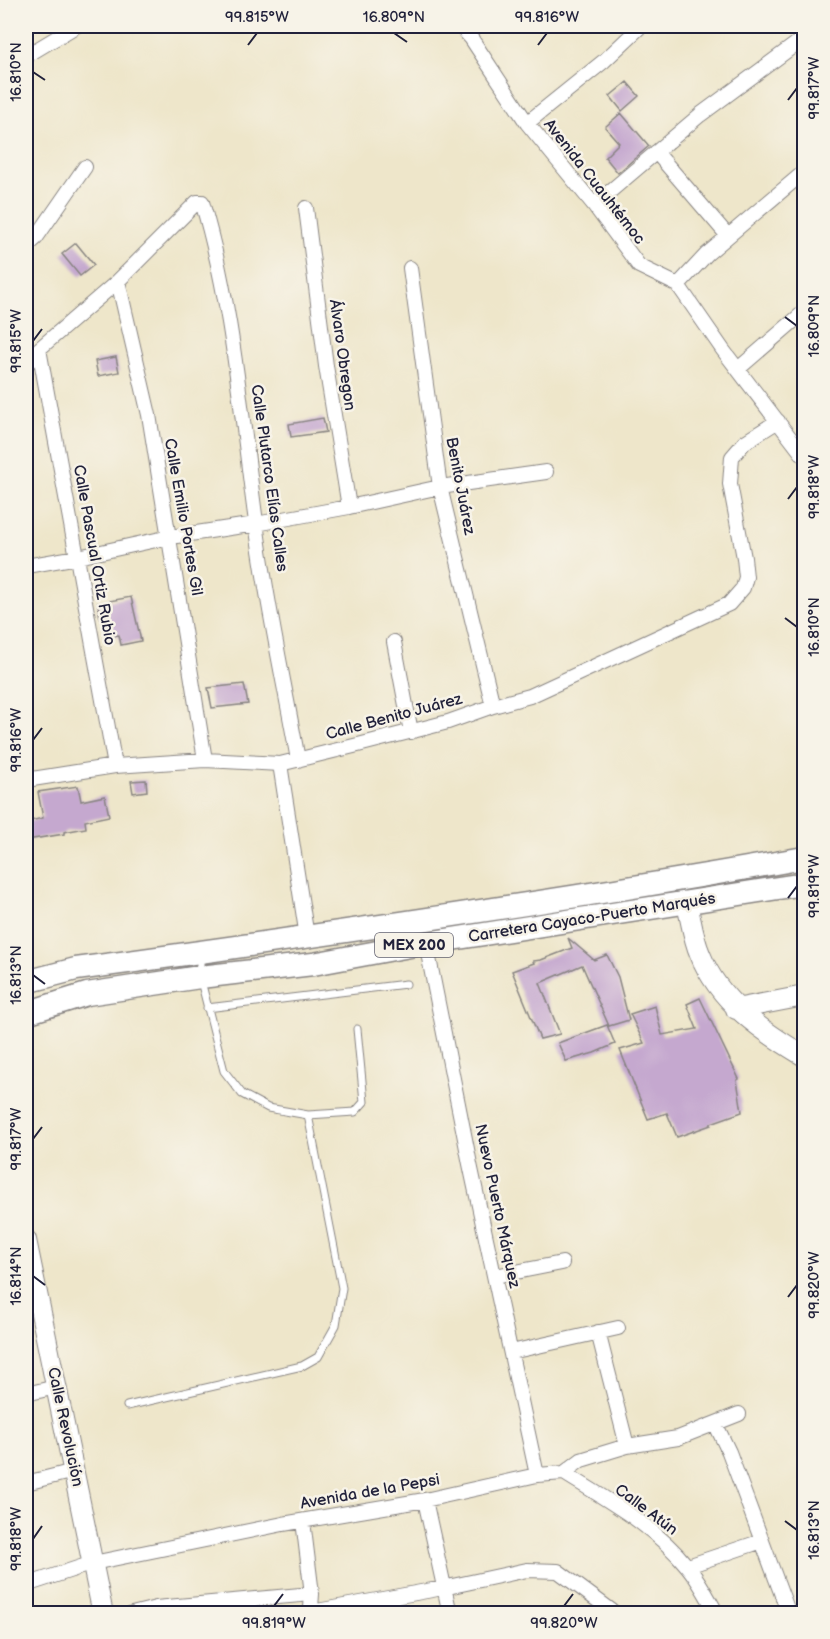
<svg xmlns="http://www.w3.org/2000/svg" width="830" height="1639" viewBox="0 0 830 1639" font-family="'Balsamiq Sans',sans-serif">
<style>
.building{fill:#c5a8cf}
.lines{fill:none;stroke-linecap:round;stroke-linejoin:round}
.lane-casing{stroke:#888482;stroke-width:9}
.street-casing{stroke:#888482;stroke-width:16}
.secondary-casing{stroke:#888482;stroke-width:22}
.primary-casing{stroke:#888482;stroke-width:25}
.lane{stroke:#fff;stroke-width:7}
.street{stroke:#fff;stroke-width:14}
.secondary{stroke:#fff;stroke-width:20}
.primary{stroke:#fff;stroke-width:22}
.ticks{fill:none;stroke:#22223b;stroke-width:2}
.labels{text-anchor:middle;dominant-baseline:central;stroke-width:5;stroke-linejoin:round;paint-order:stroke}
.shield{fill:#f7f3e8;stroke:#62616f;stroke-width:1.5}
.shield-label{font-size:15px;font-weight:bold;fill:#22223b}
.street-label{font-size:16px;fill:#22223b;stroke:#f7f3e8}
.neatline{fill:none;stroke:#22223b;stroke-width:2}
.ticks-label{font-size:15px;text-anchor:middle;fill:#22223b}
</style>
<rect width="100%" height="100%" fill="#f7f3e8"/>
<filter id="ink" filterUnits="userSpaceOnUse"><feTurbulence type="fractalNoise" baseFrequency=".0167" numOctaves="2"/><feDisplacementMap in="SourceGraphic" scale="12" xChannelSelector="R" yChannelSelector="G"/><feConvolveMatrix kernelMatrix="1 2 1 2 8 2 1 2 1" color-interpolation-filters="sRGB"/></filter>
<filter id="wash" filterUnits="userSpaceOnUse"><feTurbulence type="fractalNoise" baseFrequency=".008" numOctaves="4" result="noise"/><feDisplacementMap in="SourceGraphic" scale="24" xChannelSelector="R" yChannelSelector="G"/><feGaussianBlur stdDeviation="1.35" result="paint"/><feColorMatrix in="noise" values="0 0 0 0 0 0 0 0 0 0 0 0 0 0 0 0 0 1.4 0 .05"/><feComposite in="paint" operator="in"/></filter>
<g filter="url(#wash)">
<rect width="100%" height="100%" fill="#eee6ca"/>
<g id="blocks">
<path class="building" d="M627 82 639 96 622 111 610 96Z
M621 113 649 146 618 173 605 157 619 143 605 127Z
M76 243 94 265 80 276 62 254Z
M116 357 119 372 98 376 95 361Z
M323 418 326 432 291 437 289 424Z
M131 597 141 641 121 645 119 635 112 636 109 617 100 618 98 603Z
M244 684 248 704 212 708 208 688Z
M146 780 147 791 133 793 131 781Z
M78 786 81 801 105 796 109 816 85 821 86 828 64 832V834L26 840V822L43 818 38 792Z
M568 938 594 960 607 955 618 977 629 1020 609 1026 582 965 540 983 560 1034 540 1039 512 971 534 963 533 961 541 960 572 948Z
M700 998 739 1079 737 1080 742 1112 711 1123V1125L677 1137 667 1113 648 1119 620 1050 644 1043 630 1014 655 1006 662 1035 697 1029 687 1004Z
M607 1025 615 1044 594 1053 566 1061 558 1043Z"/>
</g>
</g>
<g filter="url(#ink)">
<use href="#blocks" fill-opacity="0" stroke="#888482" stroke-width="1.5"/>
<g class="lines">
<g class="lane-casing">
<path id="lane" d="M200 955V977L224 1071 242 1094 268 1108 308 1115 355 1112 364 1102 357 1029
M207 1008 406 984
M127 1406 302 1366 318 1357 336 1325 342 1288 308 1115"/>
</g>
<g class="street-casing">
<path id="street" d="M460 26 471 38 527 123 594 205 639 266 678 285 723 350 804 456
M795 26 804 45
M26 56 76 26
M527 123 604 61 641 26
M656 152 728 236
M594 205 700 115 804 38
M306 208 326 366 349 507
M26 247 36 238 85 167
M410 268 440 487 493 706
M118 281 149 415 205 760
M678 285 707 254 804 172
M39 349 115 766
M26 365 39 349 118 281 197 202H202C233 306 241 415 256 522 266 601 284 681 298 760
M738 369 804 312
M26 566 78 557 170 537 256 524 349 507 440 487 546 472
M394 642 411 732
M280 764 307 937
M26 780 115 766 205 760 280 764 362 744 448 722 493 706 530 696 729 604 743 588 746 577 744 558 730 484 732 457 745 442 778 421
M426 943 470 1164 537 1475
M495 1276 562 1263
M598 1332 627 1446
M511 1352 618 1328
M26 1394 56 1387
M716 1425 729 1452 789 1614
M564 1473C607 1500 655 1526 687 1566 699 1580 708 1598 717 1614
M26 1483 74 1471
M425 1500 450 1614
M688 1566 762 1541
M26 1585 93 1563 283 1524 425 1500 537 1475 564 1473 581 1460 627 1446 678 1438 739 1414
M312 1594 311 1608 317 1611 443 1588 527 1570 558 1571 616 1614
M132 1614 156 1608 312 1594 303 1521"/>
</g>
<g class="secondary-casing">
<path id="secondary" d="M687 904C691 920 693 938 700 954 719 1002 762 1031 804 1056
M736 1009 804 996
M26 1240 103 1614"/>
</g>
<g class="primary-casing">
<path id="primary" d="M26 982 76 969C319 936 563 901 804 858
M26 1013 87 994 200 977 313 964 426 943 804 884"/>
</g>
<use href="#lane" class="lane"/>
<use href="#street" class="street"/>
<use href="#secondary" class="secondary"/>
<use href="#primary" class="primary"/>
</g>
</g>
<path class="ticks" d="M394 33 407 42M248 45 257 33M538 45 547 33M33 72 45 80M788 100 797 88M785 317 797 326M33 341 42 329M788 499 797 487M785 618 797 627M33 740 42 728M788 898 797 886M33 975 45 984M33 1139 42 1127M33 1276 45 1285M788 1297 797 1285M785 1521 797 1530M33 1539 42 1526M274 1606 283 1594M564 1606 573 1594"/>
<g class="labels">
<rect class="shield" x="375" y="933" width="78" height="24" rx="4.5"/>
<g class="shield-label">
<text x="414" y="945">MEX 200</text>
</g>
<g class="street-label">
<text transform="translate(594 182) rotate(52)">Avenida Cuauhtémoc</text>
<text transform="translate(342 355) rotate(82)">Álvaro Obregon</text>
<text transform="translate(269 478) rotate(82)">Calle Plutarco Elías Calles</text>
<text transform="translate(460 486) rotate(79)">Benito Juárez</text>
<text transform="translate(183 517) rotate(80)">Calle Emilio Portes Gil</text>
<text transform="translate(94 555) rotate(80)">Calle Pascual Ortiz Rubio</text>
<text transform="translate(394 717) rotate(-15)">Calle Benito Juárez</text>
<text transform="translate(592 918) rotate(-9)">Carretera Cayaco-Puerto Marqués</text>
<text transform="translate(497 1206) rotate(78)">Nuevo Puerto Márquez</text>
<text transform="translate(65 1427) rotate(78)">Calle Revolución</text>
<text transform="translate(370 1492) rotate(-10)">Avenida de la Pepsi</text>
<text transform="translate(646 1510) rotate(37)">Calle Atún</text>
</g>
</g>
<rect width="830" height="1639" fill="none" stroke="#f7f3e8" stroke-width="66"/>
<rect x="33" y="33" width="764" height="1573" class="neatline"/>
<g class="ticks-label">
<text x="257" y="22">99.815°W</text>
<text x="394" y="22">16.809°N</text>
<text x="547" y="22">99.816°W</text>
<text transform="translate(16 72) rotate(-90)" y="5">16.810°N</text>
<text transform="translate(814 88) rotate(-90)" y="5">99.817°W</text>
<text transform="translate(814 326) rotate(-90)" y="5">16.809°N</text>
<text transform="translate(16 341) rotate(-90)" y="5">99.815°W</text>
<text transform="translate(814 487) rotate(-90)" y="5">99.818°W</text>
<text transform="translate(814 627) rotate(-90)" y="5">16.810°N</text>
<text transform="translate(16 740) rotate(-90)" y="5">99.816°W</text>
<text transform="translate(814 886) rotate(-90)" y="5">99.819°W</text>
<text transform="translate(16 975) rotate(-90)" y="5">16.813°N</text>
<text transform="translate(16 1139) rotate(-90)" y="5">99.817°W</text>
<text transform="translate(16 1276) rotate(-90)" y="5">16.814°N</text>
<text transform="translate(814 1285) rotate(-90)" y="5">99.820°W</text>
<text transform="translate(814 1530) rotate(-90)" y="5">16.813°N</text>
<text transform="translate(16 1539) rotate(-90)" y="5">99.818°W</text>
<text x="274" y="1628">99.819°W</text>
<text x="564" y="1628">99.820°W</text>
</g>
</svg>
